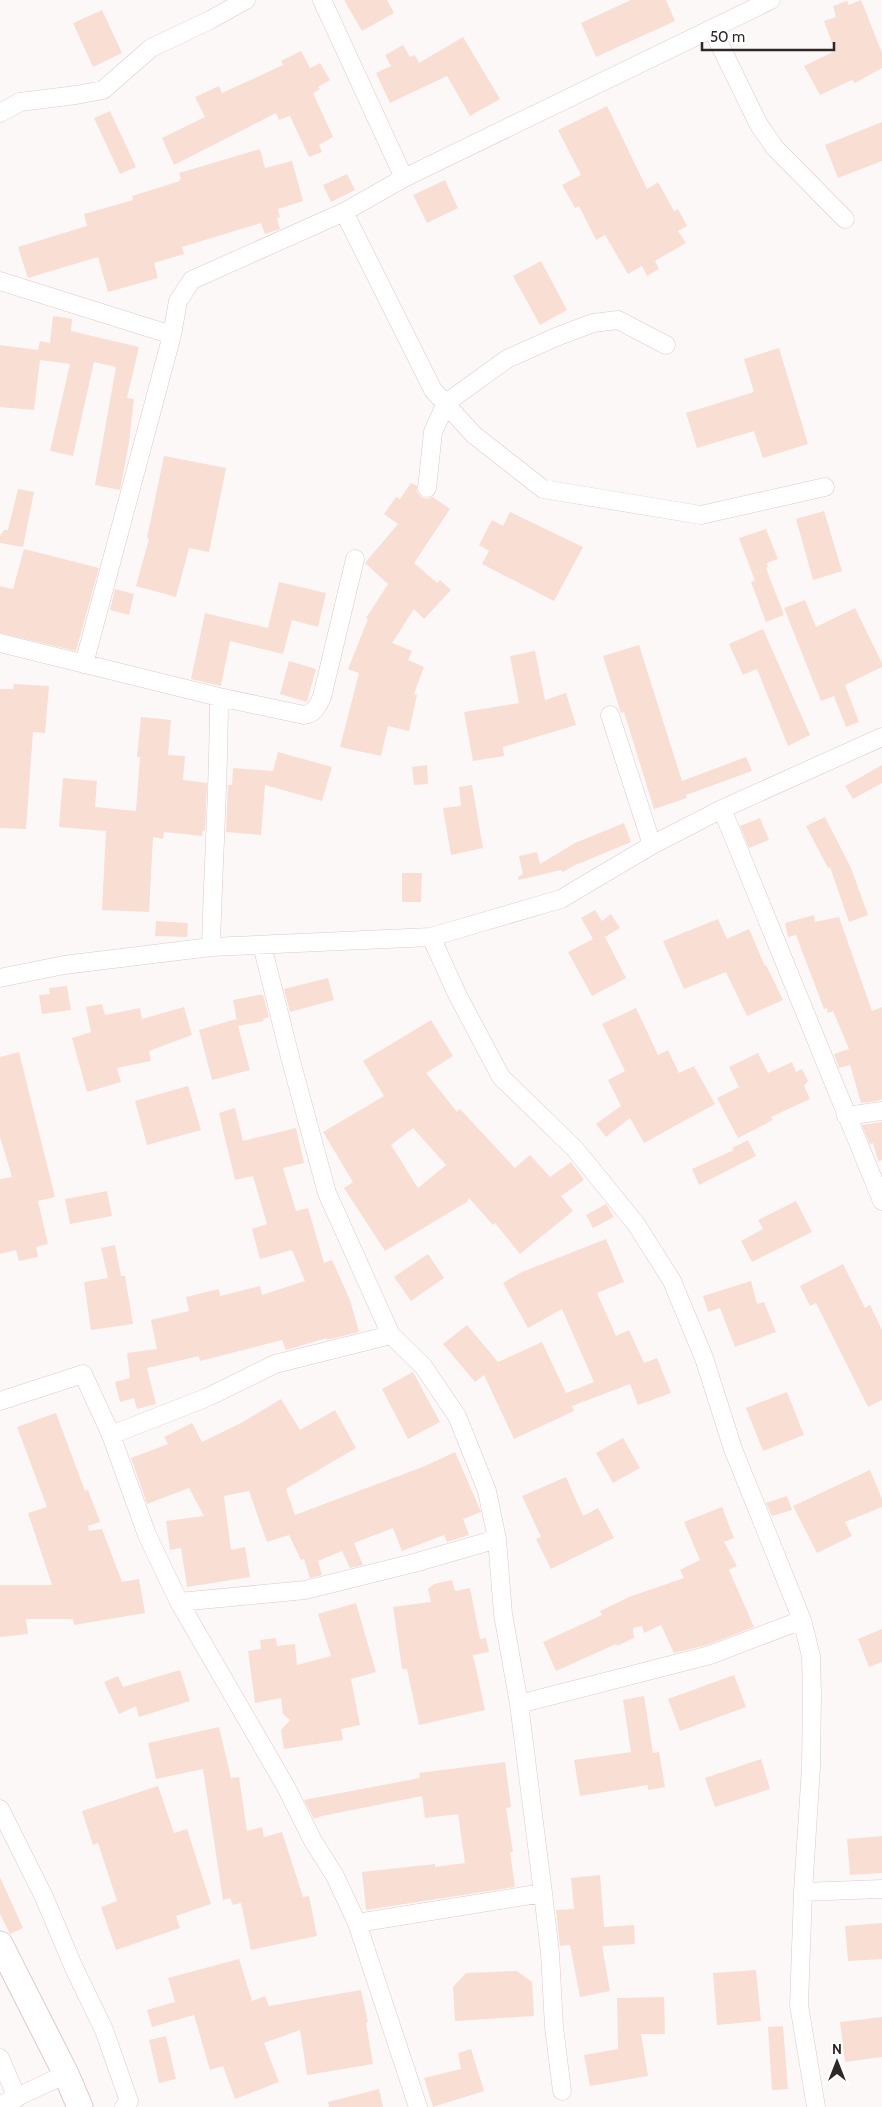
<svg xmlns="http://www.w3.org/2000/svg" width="882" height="2107" viewBox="0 0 882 2107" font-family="Cabin,sans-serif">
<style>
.building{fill:#f9ded3;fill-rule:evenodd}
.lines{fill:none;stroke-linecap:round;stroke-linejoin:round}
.street-casing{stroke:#e0c8c7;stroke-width:19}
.secondary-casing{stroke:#e0c8c7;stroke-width:27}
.street{stroke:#fff;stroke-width:18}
.secondary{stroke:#fff;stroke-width:25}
</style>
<rect width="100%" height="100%" fill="#fdf8f8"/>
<path class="building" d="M344 0H387L394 13 362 31Z
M631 0H666L675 21 596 57 581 23Z
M861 0 882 53V68L855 83 852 80 820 95 804 66 835 51 824 21 836 17 833 6 847 1 849 5Z
M102 10 122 53 93 67 73 23Z
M463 37 500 99 470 116 447 76 390 103 376 73 391 66 385 55 403 45 410 57 415 55 419 63Z
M301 51 310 68 320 63 330 80 318 87 320 89 313 93 333 137 319 145 322 152 309 157 290 116 279 120 276 113 174 165 162 138 205 117 195 97 219 86 222 93 283 65 281 61Z
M607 106 647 189 658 182 674 211 678 209 687 226 678 231 686 243 655 261 659 269 647 276 642 266 628 274 605 235 596 240 579 206 575 208 562 185 581 175 558 130Z
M110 111 136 167 120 174 94 118Z
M882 122V161L838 178 825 145Z
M260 149 265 168 292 161 303 201 278 209 280 217 277 218 280 229 265 234 261 223 182 247 184 254 154 263 158 278 108 292 98 257 28 278 18 247 87 226 84 214 133 200 132 196 180 181 179 179H181L179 173Z
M347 174 355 190 331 202 323 185Z
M445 180 458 208 427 223 413 195Z
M541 261 567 310 540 325 513 276Z
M53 316 72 319 71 331 139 347 127 398 134 399 129 443 120 490 95 485 116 367 94 362 73 456 50 451 70 364 40 360 34 410 0 407V345L38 350 40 341 50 343Z
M779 348 808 444 763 458 754 431 697 448 686 413 754 392 744 359Z
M164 456 226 468 209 552 189 548 176 597 136 586 149 539 147 538Z
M411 483 417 486V492L421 497 426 499 433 497 450 509 414 563 437 583 440 580 451 590 424 619 414 609 392 643 412 651 408 660 424 667 414 694 417 695 409 731 388 726 381 756 340 747 359 673 348 669 368 619 366 618 388 584 365 563 398 524 384 514 396 497 400 499Z
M18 489 34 492 23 547 0 543V536L4 530H8Z
M824 511 842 571 813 580 796 519Z
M510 512 583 547 554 601 482 564 489 551 479 545 492 520 503 526Z
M766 529 778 559 767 563 768 567 766 568 784 615 766 622 751 582 755 581 739 538Z
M24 549 99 568 76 651 0 633V586L13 589Z
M279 582 326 593 318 627 292 620 283 654 230 641 221 686 191 679 205 613 268 628Z
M115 589 134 594 129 615 110 610Z
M805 600 816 627 855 608 882 663V667L845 685 859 722 846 727 834 696 821 701 784 608Z
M763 629 810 735 788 746 757 669 743 675 729 644Z
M639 645 682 781 746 757 752 771 686 795 687 798 654 809 624 712 621 713 603 656Z
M535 651 545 700 566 693 576 725 503 747 504 756 473 761 464 712 519 703 510 656Z
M289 661 316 669 307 702 280 694Z
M14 684 49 686 45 733 33 732 26 829 0 828V689H13Z
M141 717 171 720 168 755 185 756 183 780 207 783 205 831 203 830 202 836 164 832 163 839 153 837 149 912 102 910 106 831 59 827 63 778 97 781 95 807 136 811 140 757H137Z
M278 752 332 767 322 801 265 785 261 835 226 832 228 785H232L233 768 273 771Z
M427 765 428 784 414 785 412 767Z
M882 765V783L853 799 845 786Z
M472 785 483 848 451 855 443 808 461 806 459 787Z
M825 817 851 868 868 915 849 922 830 867 828 868 806 826Z
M760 818 769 840 749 848 740 826Z
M624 823 631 842 573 866 563 872 561 870 519 880 518 877 523 874 519 856 537 852 540 864 575 843Z
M402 873H422L421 902H402Z
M595 910 602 921 611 914 620 928 605 937 626 978 592 996 568 952 593 939 581 918Z
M814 915 815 922 839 917 872 1011 882 1007V1099L878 1101 861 1103 850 1065 839 1068 834 1054 849 1049 833 1011 828 1013 827 1008 824 1009 796 935 788 937 785 923Z
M718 919 727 939 749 929 765 966 766 965 783 1000 747 1016 726 972 684 989 663 941Z
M156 921 188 923 187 937 155 936Z
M328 978 334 1000 290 1012 284 989Z
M67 986 71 1010 42 1014 39 995 50 994 49 988Z
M259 995H263L269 1017 263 1019 264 1021 238 1026 250 1070 212 1080 199 1030 236 1019 237 1021 233 1000Z
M102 1004 105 1015 140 1008 142 1019 184 1007 192 1035 149 1051 151 1061 117 1068 121 1082 87 1092 72 1038 91 1032 86 1007Z
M636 1008 658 1055 668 1050 679 1073 694 1066 715 1104 644 1143 630 1118 606 1137 596 1124 621 1106 608 1080 625 1071 602 1024Z
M431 1020 453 1056 426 1073 457 1112 460 1109 515 1168 530 1155 550 1177 571 1162 584 1180 561 1196 573 1211 520 1254 495 1223 493 1225 469 1198 467 1202 385 1251 344 1188 353 1182 323 1132 384 1096 363 1061ZM413 1128 446 1165 418 1188 391 1145Z
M19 1052 55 1197 38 1201 48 1244 36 1247 38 1257 19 1261 16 1250 0 1254V1179L12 1177 0 1137V1057Z
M758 1053 768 1073 792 1062 796 1072 802 1069 808 1081 804 1086 810 1099 771 1117 773 1120 738 1138 717 1098 739 1087 729 1067Z
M188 1086 201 1130 147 1145 135 1101Z
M235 1108 243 1141 296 1128 304 1163 283 1168 296 1211 308 1208 324 1263 332 1260 350 1300 359 1332 327 1340V1338L286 1350 282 1340 200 1361 199 1356 147 1368 156 1404 137 1409 134 1398 120 1402 115 1382 130 1378 127 1353 157 1349 151 1320 189 1311 186 1297 219 1289 220 1296 260 1286 262 1295 305 1281 292 1250 260 1259 252 1229 267 1224 253 1176 235 1180 219 1113Z
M882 1122V1160L878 1161 873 1143 870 1144 862 1125Z
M748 1140 756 1156 699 1185 692 1169 734 1150 732 1148Z
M107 1191 112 1216 70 1224 65 1199Z
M796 1201 812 1232 752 1262 741 1241 763 1229 758 1220Z
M606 1204 614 1217 593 1228 586 1215Z
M606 1239 624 1282 597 1293 616 1336 629 1330 644 1363 657 1358 671 1393 638 1405 630 1384 572 1406 574 1411 514 1439 484 1375 475 1382 443 1344 467 1325 498 1362 542 1342 566 1393 594 1382 562 1309 528 1328 503 1283 522 1272Z
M115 1245 121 1276H125L133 1324 91 1330 84 1282 108 1278 101 1248Z
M428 1254 444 1278 411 1301 394 1277Z
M843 1264 865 1308 870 1305 882 1330V1400L868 1407 816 1303 810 1306 800 1286Z
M751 1281 757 1304 764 1302 776 1332 735 1347 720 1308 708 1312 703 1296Z
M413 1372 440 1422 408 1439 382 1389Z
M787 1392 804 1435 763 1451 746 1408Z
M281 1399 300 1430 335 1410 356 1448 286 1489 295 1515 425 1466 455 1452 481 1512 463 1519 469 1535 447 1542 444 1535 402 1551 393 1528 354 1543 363 1565 350 1568 342 1551 318 1561 322 1575 310 1578 304 1559 301 1560 289 1535 267 1542 249 1491 224 1496 231 1550 245 1547 250 1577 187 1587 181 1548 170 1550 166 1521 204 1516 189 1488 147 1504 131 1458 168 1444 164 1437 192 1423 202 1442 241 1423Z
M56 1413 85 1491 88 1490 100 1522 88 1526 89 1531 102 1529 122 1582 139 1579 145 1613 74 1625 73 1619H26L28 1634 0 1637V1585H52L28 1513 47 1507 17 1427Z
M623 1438 640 1468 613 1483 596 1453Z
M870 1470 882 1499V1507L845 1522 852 1536 817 1553 793 1506Z
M566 1477 583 1516 598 1508 614 1538 551 1569 536 1539 541 1537 522 1496Z
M787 1496 792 1510 772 1516 766 1503Z
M722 1507 734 1538 724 1542 737 1566 729 1570 754 1627 707 1645 674 1653 661 1625 644 1633 642 1626 633 1628 634 1638 617 1646 616 1644 556 1671 543 1642 602 1615 600 1611 629 1597 684 1578 680 1570 700 1560 684 1522Z
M452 1580 455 1591 470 1588 480 1639 486 1638 489 1652 473 1655 485 1710 419 1725 407 1669H402L393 1607 431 1602 428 1589 434 1584Z
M356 1603 376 1672 351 1679 360 1725 341 1729 343 1740 284 1749 281 1730 290 1720 283 1714 281 1698 255 1703 248 1651 261 1649 260 1640 276 1638 277 1646 295 1644 297 1665 331 1656 318 1614Z
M882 1629V1662L869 1667 858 1639Z
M180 1670 190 1701 139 1717 136 1706 119 1714 104 1682 118 1676 123 1687Z
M734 1675 746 1707 680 1731 668 1699Z
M644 1696 653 1753 659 1752 665 1787 648 1790V1785L580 1796 574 1760 631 1752 623 1700Z
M219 1727 231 1778 239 1777 247 1831 262 1827 264 1837 282 1832 303 1897 309 1896 317 1936 251 1950 241 1903 233 1905 230 1898 223 1900 203 1769 156 1779 148 1743Z
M761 1759 770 1789 715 1807 705 1778Z
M505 1762 511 1807 506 1808 513 1852H510L515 1887 366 1910 362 1872 435 1864V1867L465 1863 458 1814 425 1818 422 1796 322 1816 314 1819 304 1800 420 1778 419 1773Z
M158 1786 174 1833 187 1829 211 1904 176 1916 180 1928 116 1950 101 1907 117 1901 98 1843 93 1845 82 1811Z
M882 1836V1873L850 1875 847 1839Z
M600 1875 604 1927 634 1925 635 1944 602 1946 610 1991 580 1997 570 1945 560 1946 556 1910 574 1909 571 1878Z
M0 1877 23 1928 10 1934 0 1914Z
M882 1923V1959L848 1961 845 1926Z
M239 1959 252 2001 265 1996 269 2006 361 1990 368 2022 366 2023 373 2064 307 2075 300 2030 264 2043 279 2082 235 2099 223 2066 210 2070 194 2015 152 2027 147 2010 175 2002 168 1978Z
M756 1970 761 2021 717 2025 713 1973Z
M517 1971 532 1982 534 2016 455 2021 453 1987 466 1973Z
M664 1997 665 2034H641L648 2076 590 2086 584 2055 618 2049 617 1998Z
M882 2017V2057L845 2062 840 2022Z
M783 2026 788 2089 772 2090 768 2027Z
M166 2036 176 2079 159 2083 149 2040Z
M471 2049 484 2091 433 2107 424 2078 461 2069 458 2053Z
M379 2089 383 2107H329L328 2102Z"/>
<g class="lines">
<g class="street-casing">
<path id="street" d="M322 0 404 178
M712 29 759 125 775 148 845 219
M0 113 20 102 76 95 103 90 151 48 210 20 246 0
M344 212 433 390 474 435 543 489 701 515 825 487
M0 281 172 335
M427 488 433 432 446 403 507 359 556 337 593 323 618 320 666 345
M0 643 219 697 304 715C315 713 317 707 322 697L355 559
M84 664 172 335 178 301 192 280 344 212 404 178 771 0
M610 715 652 845
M722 809 882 1201
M431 937 457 994 501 1077 575 1149 636 1224 672 1281 704 1358 733 1449 802 1620 811 1656 812 1694 811 1767 803 1892 799 2005 816 2107
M262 945 291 1061 327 1193 391 1335 423 1366 457 1416 487 1491 497 1539 503 1614 519 1704 543 1893 550 1953 554 2027 562 2091
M211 947C213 864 219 781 219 697
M0 978 64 965 211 947 431 937 561 899 652 845 722 809 882 737
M846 1116 882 1111
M0 1401 83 1374 111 1435 147 1535 179 1602 286 1787 313 1841 335 1876 357 1923 418 2107
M111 1435 208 1397 275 1364 391 1335
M179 1602 305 1590 414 1563 497 1539
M519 1704 710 1655 802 1620
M0 1809 44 1897 74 1968 104 2030 129 2101 124 2107
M803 1892 882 1889
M357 1923 543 1893
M0 2058 17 2098
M0 2105 66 2074"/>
</g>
<g class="secondary-casing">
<path id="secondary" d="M0 1944 66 2074 80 2107"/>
</g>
<use href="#street" class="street"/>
<use href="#secondary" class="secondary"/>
</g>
<g transform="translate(837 2062)" stroke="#ffffff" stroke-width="4" paint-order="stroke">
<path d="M0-4L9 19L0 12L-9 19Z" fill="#2f2626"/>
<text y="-8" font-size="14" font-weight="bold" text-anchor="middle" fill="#2f2626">N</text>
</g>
<path d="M702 42v8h132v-8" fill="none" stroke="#2f2626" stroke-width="2.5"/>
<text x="710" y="42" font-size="15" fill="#2f2626" stroke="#ffffff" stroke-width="4" paint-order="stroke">50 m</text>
</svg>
